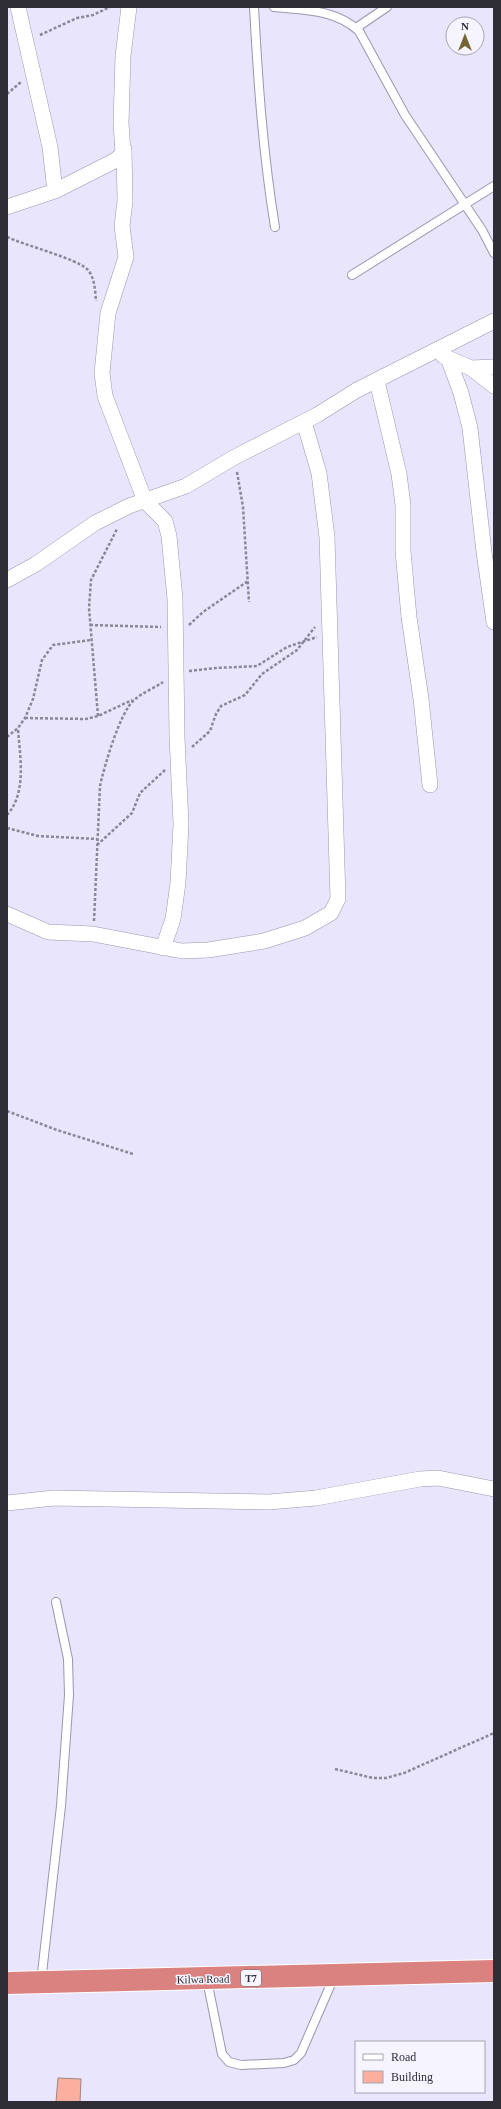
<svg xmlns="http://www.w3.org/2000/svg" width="501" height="2109" viewBox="0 0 501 2109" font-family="'Times New Roman',serif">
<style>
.building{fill:#fcaf9e;stroke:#9e857f}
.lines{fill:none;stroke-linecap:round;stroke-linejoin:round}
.lane-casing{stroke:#9a96ad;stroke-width:10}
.street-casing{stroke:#9a96ad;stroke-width:16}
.highway-casing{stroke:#fff;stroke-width:24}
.path{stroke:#8a8797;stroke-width:2.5;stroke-dasharray:3 2;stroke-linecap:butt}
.lane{stroke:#fff;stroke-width:8}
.street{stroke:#fff;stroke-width:15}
.highway{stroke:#d9827f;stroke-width:22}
.labels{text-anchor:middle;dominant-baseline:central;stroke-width:3;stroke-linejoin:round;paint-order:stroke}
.shield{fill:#f6f4fe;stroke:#6b6972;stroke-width:1}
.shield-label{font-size:10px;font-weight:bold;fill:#2f2d36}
.street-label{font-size:11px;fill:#2f2d36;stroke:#f6f4fe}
</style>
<rect width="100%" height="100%" fill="#e9e5fd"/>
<path class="building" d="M58 2078 81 2079 80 2102H56Z"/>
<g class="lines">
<g class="lane-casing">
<path id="lane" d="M254 7C258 81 263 154 275 227
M274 7C304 10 335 9 359 31L405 115 482 230 494 253
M356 28 387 7
M352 275 494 186
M207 1980 222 2054 229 2062 241 2065 284 2063 294 2060 301 2053 334 1977
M41 1982 61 1806 69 1695 68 1659 56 1602"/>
</g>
<g class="street-casing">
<path id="street" d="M18 7 50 147 55 191
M124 149 125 201 122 226 126 257 108 313 102 373 105 396 145 501 165 521 169 536 175 599 177 737 181 824 178 883 173 919 163 948
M7 207 55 191 116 160 123 153 121 123 123 56 129 7
M443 356 471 368 494 386
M448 358 461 393 470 428 484 552 494 622
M471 368 494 367
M377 381 399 474 403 505V551L409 617 421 699 430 785
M7 580 36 564 95 523 129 506 186 486 233 458 317 415 357 390 494 321
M7 914 48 932 93 934 182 951 208 950 264 941 305 928 331 913 338 899 327 537 319 473 304 422
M7 1503 54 1498 269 1502 316 1498 420 1479 438 1478 494 1489"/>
</g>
<g class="highway-casing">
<path id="highway" d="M7 1983 494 1971"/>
</g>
<path class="path" d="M40 35 77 18 93 15 110 7
M7 94 21 82
M7 237C24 245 77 259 87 269 95 277 95 291 96 301
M237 472 243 507 249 602
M90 625 161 627
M189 625 203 612 248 581
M189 671 216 668 257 666 287 647 317 637
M98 716 89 608 91 580 117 529
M25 718 86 719 98 716 132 700
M7 737 18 728 25 718 33 699 42 660 53 645 91 640
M192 747 210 731 216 714 221 706 245 695 262 674 297 650 315 627
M7 815C27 793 20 757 18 729
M7 828 38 836 97 839
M97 845 132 813 140 793 165 770
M94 921 100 786C104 767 120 712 134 700 142 693 154 688 163 682
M7 1111 57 1130 133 1154
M335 1769 373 1778H386L404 1773 494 1733"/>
<use href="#lane" class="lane"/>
<use href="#street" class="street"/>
<use href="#highway" class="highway"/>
</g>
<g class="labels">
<rect class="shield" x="241" y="1970" width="20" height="16" rx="3"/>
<g class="shield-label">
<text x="251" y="1978">T7</text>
</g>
<g class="street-label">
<text transform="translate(203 1979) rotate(-1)">Kilwa Road</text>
</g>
</g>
<rect width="501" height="2109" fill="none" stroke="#2f2d36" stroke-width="16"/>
<rect x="355" y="2041" width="130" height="52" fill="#f6f4fe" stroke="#a6a4ae"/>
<rect x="363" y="2054" width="20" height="6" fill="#ffffff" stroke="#a6a4ae"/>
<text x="391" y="2061" font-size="12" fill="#2f2d36">Road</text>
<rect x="363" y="2071" width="20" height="12" fill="#fcaf9e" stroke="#a6a4ae"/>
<text x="391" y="2081" font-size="12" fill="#2f2d36">Building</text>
<g transform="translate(465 36)"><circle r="19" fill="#f6f4fe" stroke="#a6a4ae"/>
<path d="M0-3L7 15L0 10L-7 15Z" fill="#746633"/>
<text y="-6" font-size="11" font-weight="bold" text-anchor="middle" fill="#2f2d36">N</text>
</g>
</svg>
